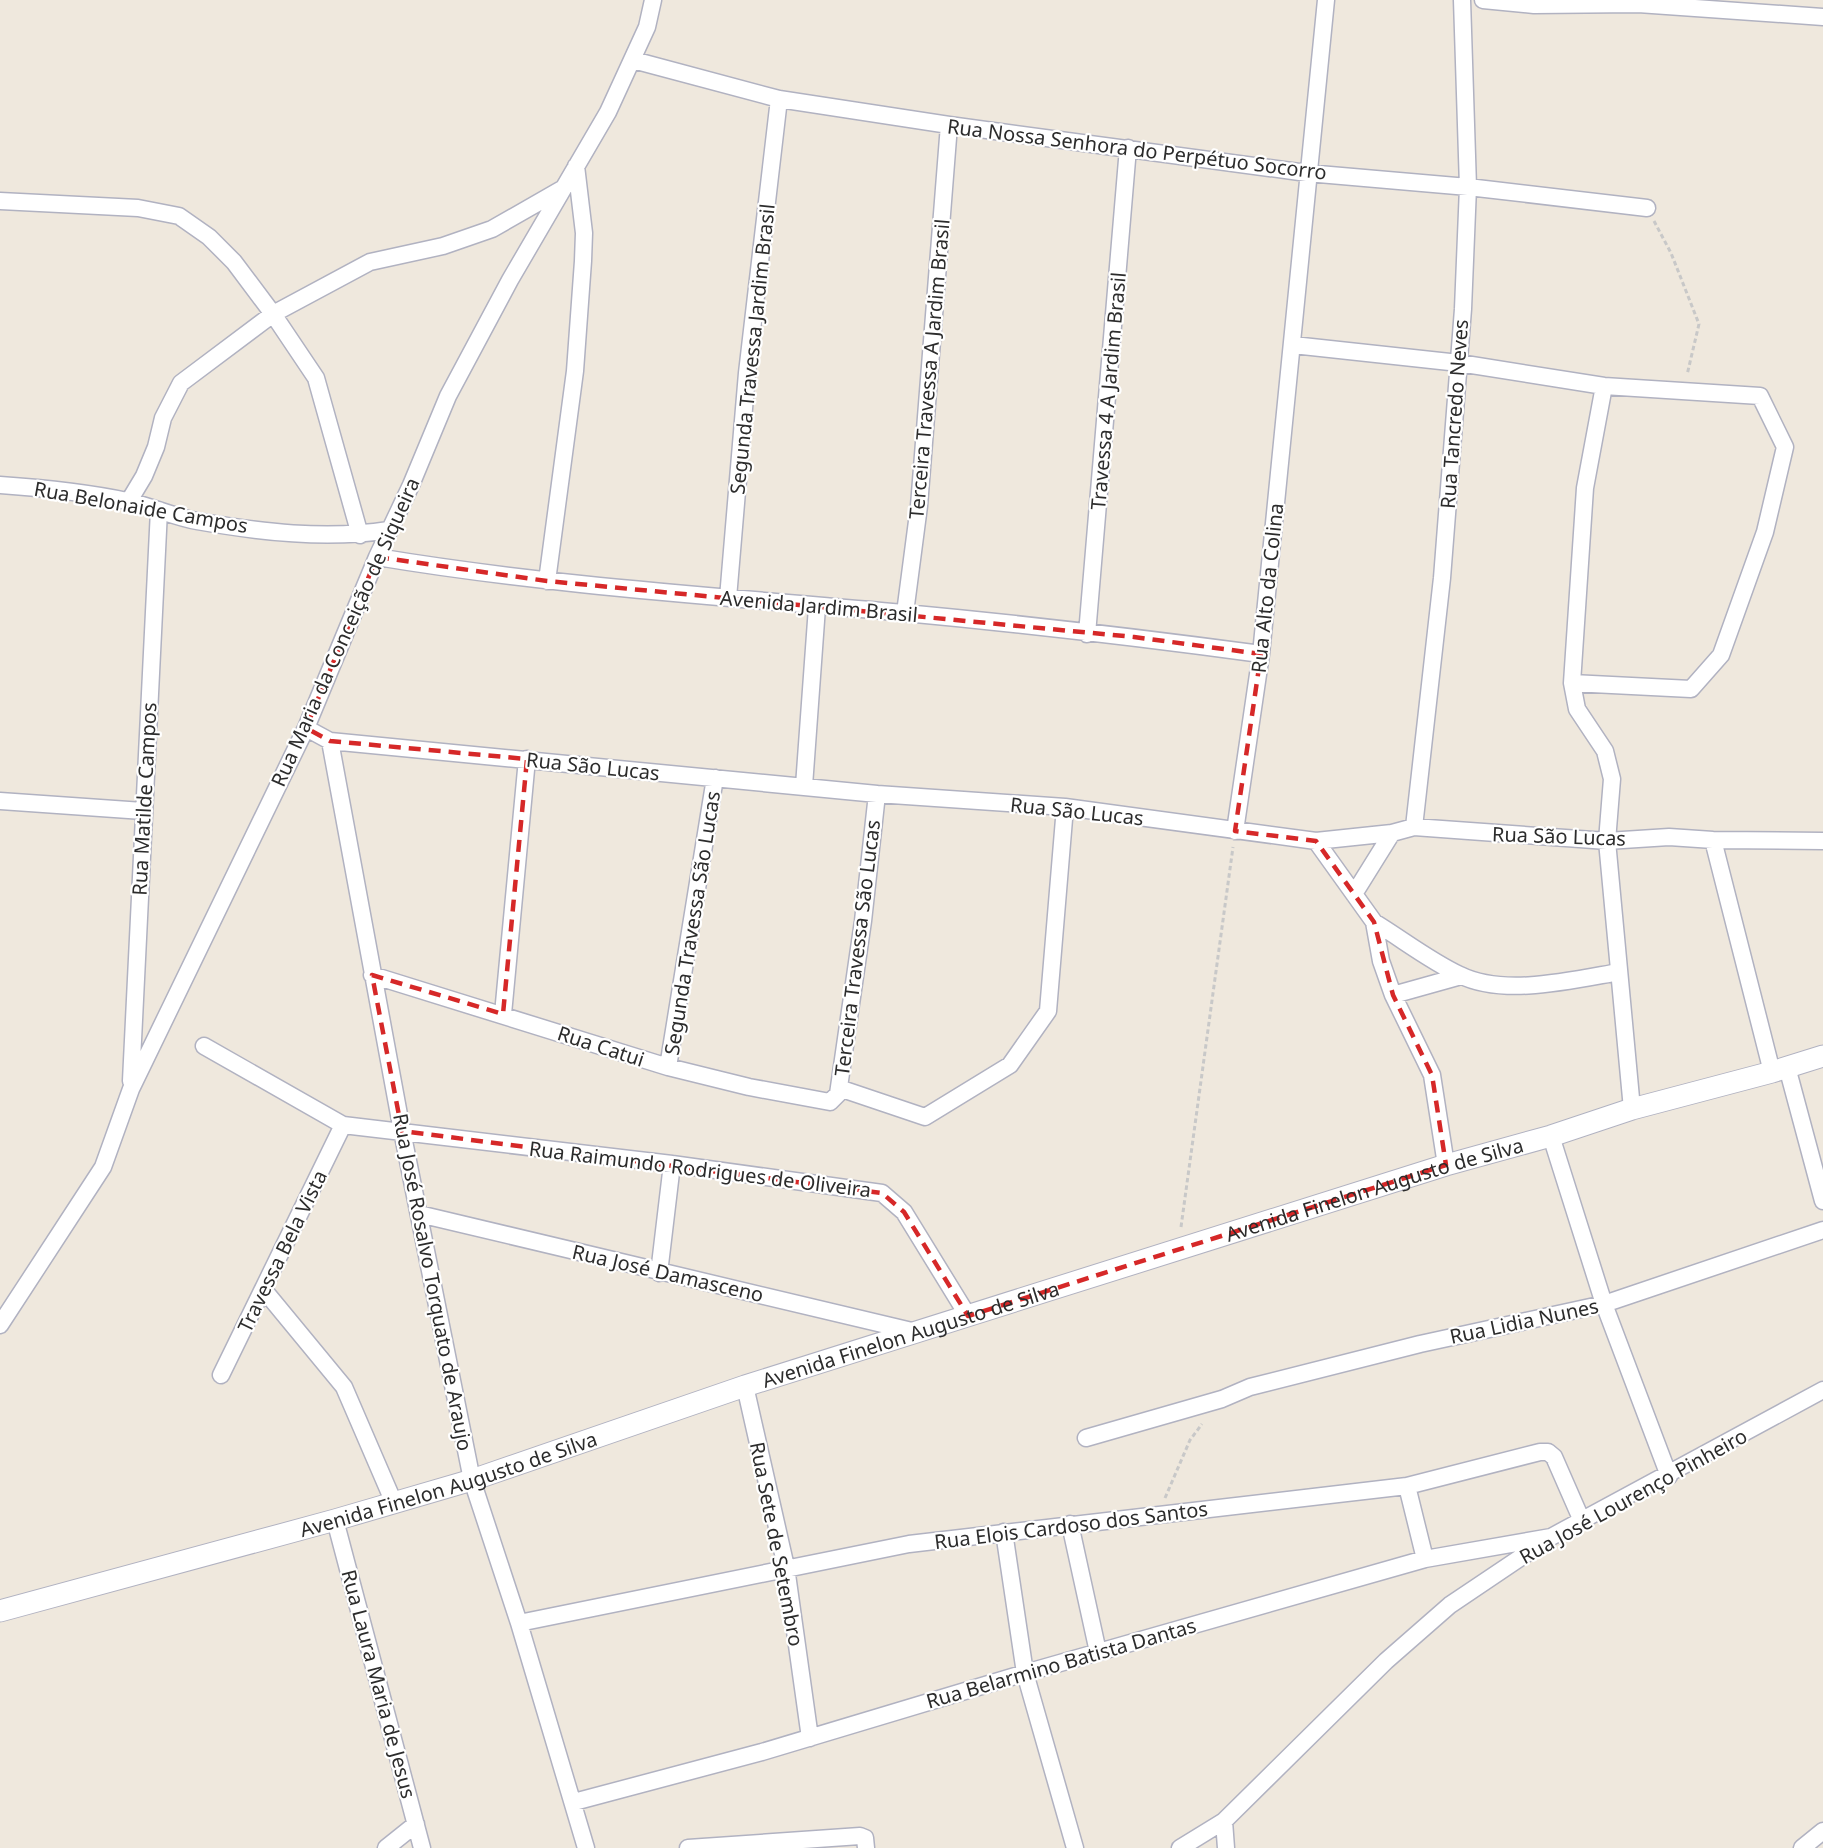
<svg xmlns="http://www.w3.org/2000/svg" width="1823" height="1848" viewBox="0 0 1823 1848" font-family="'Noto Sans',sans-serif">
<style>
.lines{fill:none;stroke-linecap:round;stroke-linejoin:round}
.minor-casing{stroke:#b1b2c1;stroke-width:19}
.tertiary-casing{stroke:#b1b2c1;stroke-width:23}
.path{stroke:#c8c8c8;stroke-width:3;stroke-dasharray:4.5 3;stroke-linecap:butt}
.minor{stroke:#fff;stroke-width:16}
.tertiary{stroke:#fff;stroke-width:21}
.marked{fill:none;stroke:#d62828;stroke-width:4.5;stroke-dasharray:12 8;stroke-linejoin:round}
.labels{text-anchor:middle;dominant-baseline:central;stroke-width:4.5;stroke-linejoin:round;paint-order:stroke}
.street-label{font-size:20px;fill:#2c2c2c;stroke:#fff}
</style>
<rect width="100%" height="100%" fill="#efe8dd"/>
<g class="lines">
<g class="minor-casing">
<path id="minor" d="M1483 0 1534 5 1638 4 1823 17
M633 60 779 99 949 125 1307 173 1468 187 1647 208
M0 201 138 208 179 216 209 237 234 262 273 314 316 378 360 535
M1293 345 1459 363 1604 386 1760 396 1785 447 1765 532 1721 655 1691 689 1572 683
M1604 386 1585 488 1572 683 1577 709 1605 751 1612 779 1607 841 1632 1109
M0 485C43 488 85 492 127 501 151 506 174 517 197 521 260 532 326 540 389 530
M129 501 144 476 156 447 163 418 181 383 273 314 370 262 443 246 492 229 562 189
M377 557C551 586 728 597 905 613 1023 624 1142 638 1261 654
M547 581 575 371 583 261 584 233 576 166
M728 598 747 373 779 99
M905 613 919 506 949 125
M1087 634 1128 148
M306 728 330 741 877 794 1065 807 1316 841 1392 833 1414 827 1607 841 1669 837 1713 840 1823 841
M330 741 402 1131 472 1480 519 1623 586 1848
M804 786 817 607
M0 801 143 811
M1414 827 1442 578 1463 309 1468 187 1462 0
M1235 831 1261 654 1326 0
M1713 840 1772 1072
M1316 841 1374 922 1381 961 1393 995 1432 1075 1446 1165
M1354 894 1392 833
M1374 922C1402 939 1430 961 1460 975 1504 997 1573 980 1619 972
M372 975 668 1067 749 1087 830 1102 838 1094 863 921 877 794
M1393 995 1461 976
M503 1014 527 759
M204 1046 343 1125 672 1164 882 1193 904 1212 968 1316
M668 1067 715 778
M1787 1067 1823 1201
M131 1081 159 510
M839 1088 925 1117 1010 1065 1048 1011 1065 807
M1551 1136 1604 1304 1669 1476
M419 1214 916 1332
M659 1273 672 1164
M264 1290 344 1387 394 1503
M0 1325 103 1167 131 1089 306 728 377 557 411 485 448 396 510 280 608 112 647 27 653 0
M221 1375 343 1125
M745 1386 786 1567 810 1738
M1086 1438 1222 1399 1250 1387 1420 1344 1604 1304 1823 1230
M1407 1486 1425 1559
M335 1520 422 1848
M1070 1524 1098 1652
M1004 1532 1025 1673 1075 1848
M519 1623 909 1544 1407 1486 1540 1452H1548L1554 1457 1582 1521
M574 1802 762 1752 1025 1673 1425 1559 1551 1537
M1224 1821 1226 1848
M386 1848 416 1824
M688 1848 860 1836 865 1838 866 1848
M1180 1848 1224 1821 1386 1661 1450 1605 1551 1537 1823 1390
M1802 1848 1823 1831"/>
</g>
<g class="tertiary-casing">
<g id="tertiary">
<path id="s1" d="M0 1611 335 1520 472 1480 745 1386 1446 1165 1551 1136 1632 1109 1772 1072 1823 1056"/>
</g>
</g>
<path class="path" d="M1654 221 1671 253 1699 324 1687 375
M1181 1227 1233 847
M1165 1498 1190 1440 1202 1424"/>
<use href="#minor" class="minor"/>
<use href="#tertiary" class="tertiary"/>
</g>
<path class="marked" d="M377 557 547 581 1134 637 1261 654 1235 831 1316 841 1374 922 1393 995 1432 1075 1446 1165 968 1316 904 1212 882 1193 402 1131 372 975 503 1014 527 759 330 741 306 728Z"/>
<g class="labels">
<g class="street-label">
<text transform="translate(1137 149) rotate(7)">Rua Nossa Senhora do Perpétuo Socorro</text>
<text transform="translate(752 349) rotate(-84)">Segunda Travessa Jardim Brasil</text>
<text transform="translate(929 369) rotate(-85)">Terceira Travessa A Jardim Brasil</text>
<text transform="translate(1108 391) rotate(-85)">Travessa 4 A Jardim Brasil</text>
<text transform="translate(1454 414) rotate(-86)">Rua Tancredo Neves</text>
<text transform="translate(141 507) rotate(10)">Rua Belonaide Campos</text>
<text transform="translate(1267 588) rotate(-84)">Rua Alto da Colina</text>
<text transform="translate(819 606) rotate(5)">Avenida Jardim Brasil</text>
<text transform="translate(345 632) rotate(-66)">Rua Maria da Conceição de Siqueira</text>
<text transform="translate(593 766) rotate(6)">Rua São Lucas</text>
<text transform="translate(144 799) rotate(-87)">Rua Matilde Campos</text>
<text transform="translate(1077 811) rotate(6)">Rua São Lucas</text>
<text transform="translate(1559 836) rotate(2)">Rua São Lucas</text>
<text transform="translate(692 923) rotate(-81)">Segunda Travessa São Lucas</text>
<text transform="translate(857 948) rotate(-83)">Terceira Travessa São Lucas</text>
<text transform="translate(601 1046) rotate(18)">Rua Catui</text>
<text transform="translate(700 1169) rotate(7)">Rua Raimundo Rodrigues de Oliveira</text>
<text stroke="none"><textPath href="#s1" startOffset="1438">Avenida Finelon Augusto de Silva</textPath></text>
<text transform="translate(282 1251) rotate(-64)">Travessa Bela Vista</text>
<text transform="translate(668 1273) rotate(13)">Rua José Damasceno</text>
<text transform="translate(433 1282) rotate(79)">Rua José Rosalvo Torquato de Araujo</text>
<text transform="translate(1524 1321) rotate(-12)">Rua Lidia Nunes</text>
<text stroke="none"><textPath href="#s1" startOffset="952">Avenida Finelon Augusto de Silva</textPath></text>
<text stroke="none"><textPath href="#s1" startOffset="466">Avenida Finelon Augusto de Silva</textPath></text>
<text transform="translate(1633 1496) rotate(-29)">Rua José Lourenço Pinheiro</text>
<text transform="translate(1071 1525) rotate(-7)">Rua Elois Cardoso dos Santos</text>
<text transform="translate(777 1544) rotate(79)">Rua Sete de Setembro</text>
<text transform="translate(1061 1663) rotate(-16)">Rua Belarmino Batista Dantas</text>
<text transform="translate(379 1684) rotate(75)">Rua Laura Maria de Jesus</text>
</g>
</g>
</svg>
